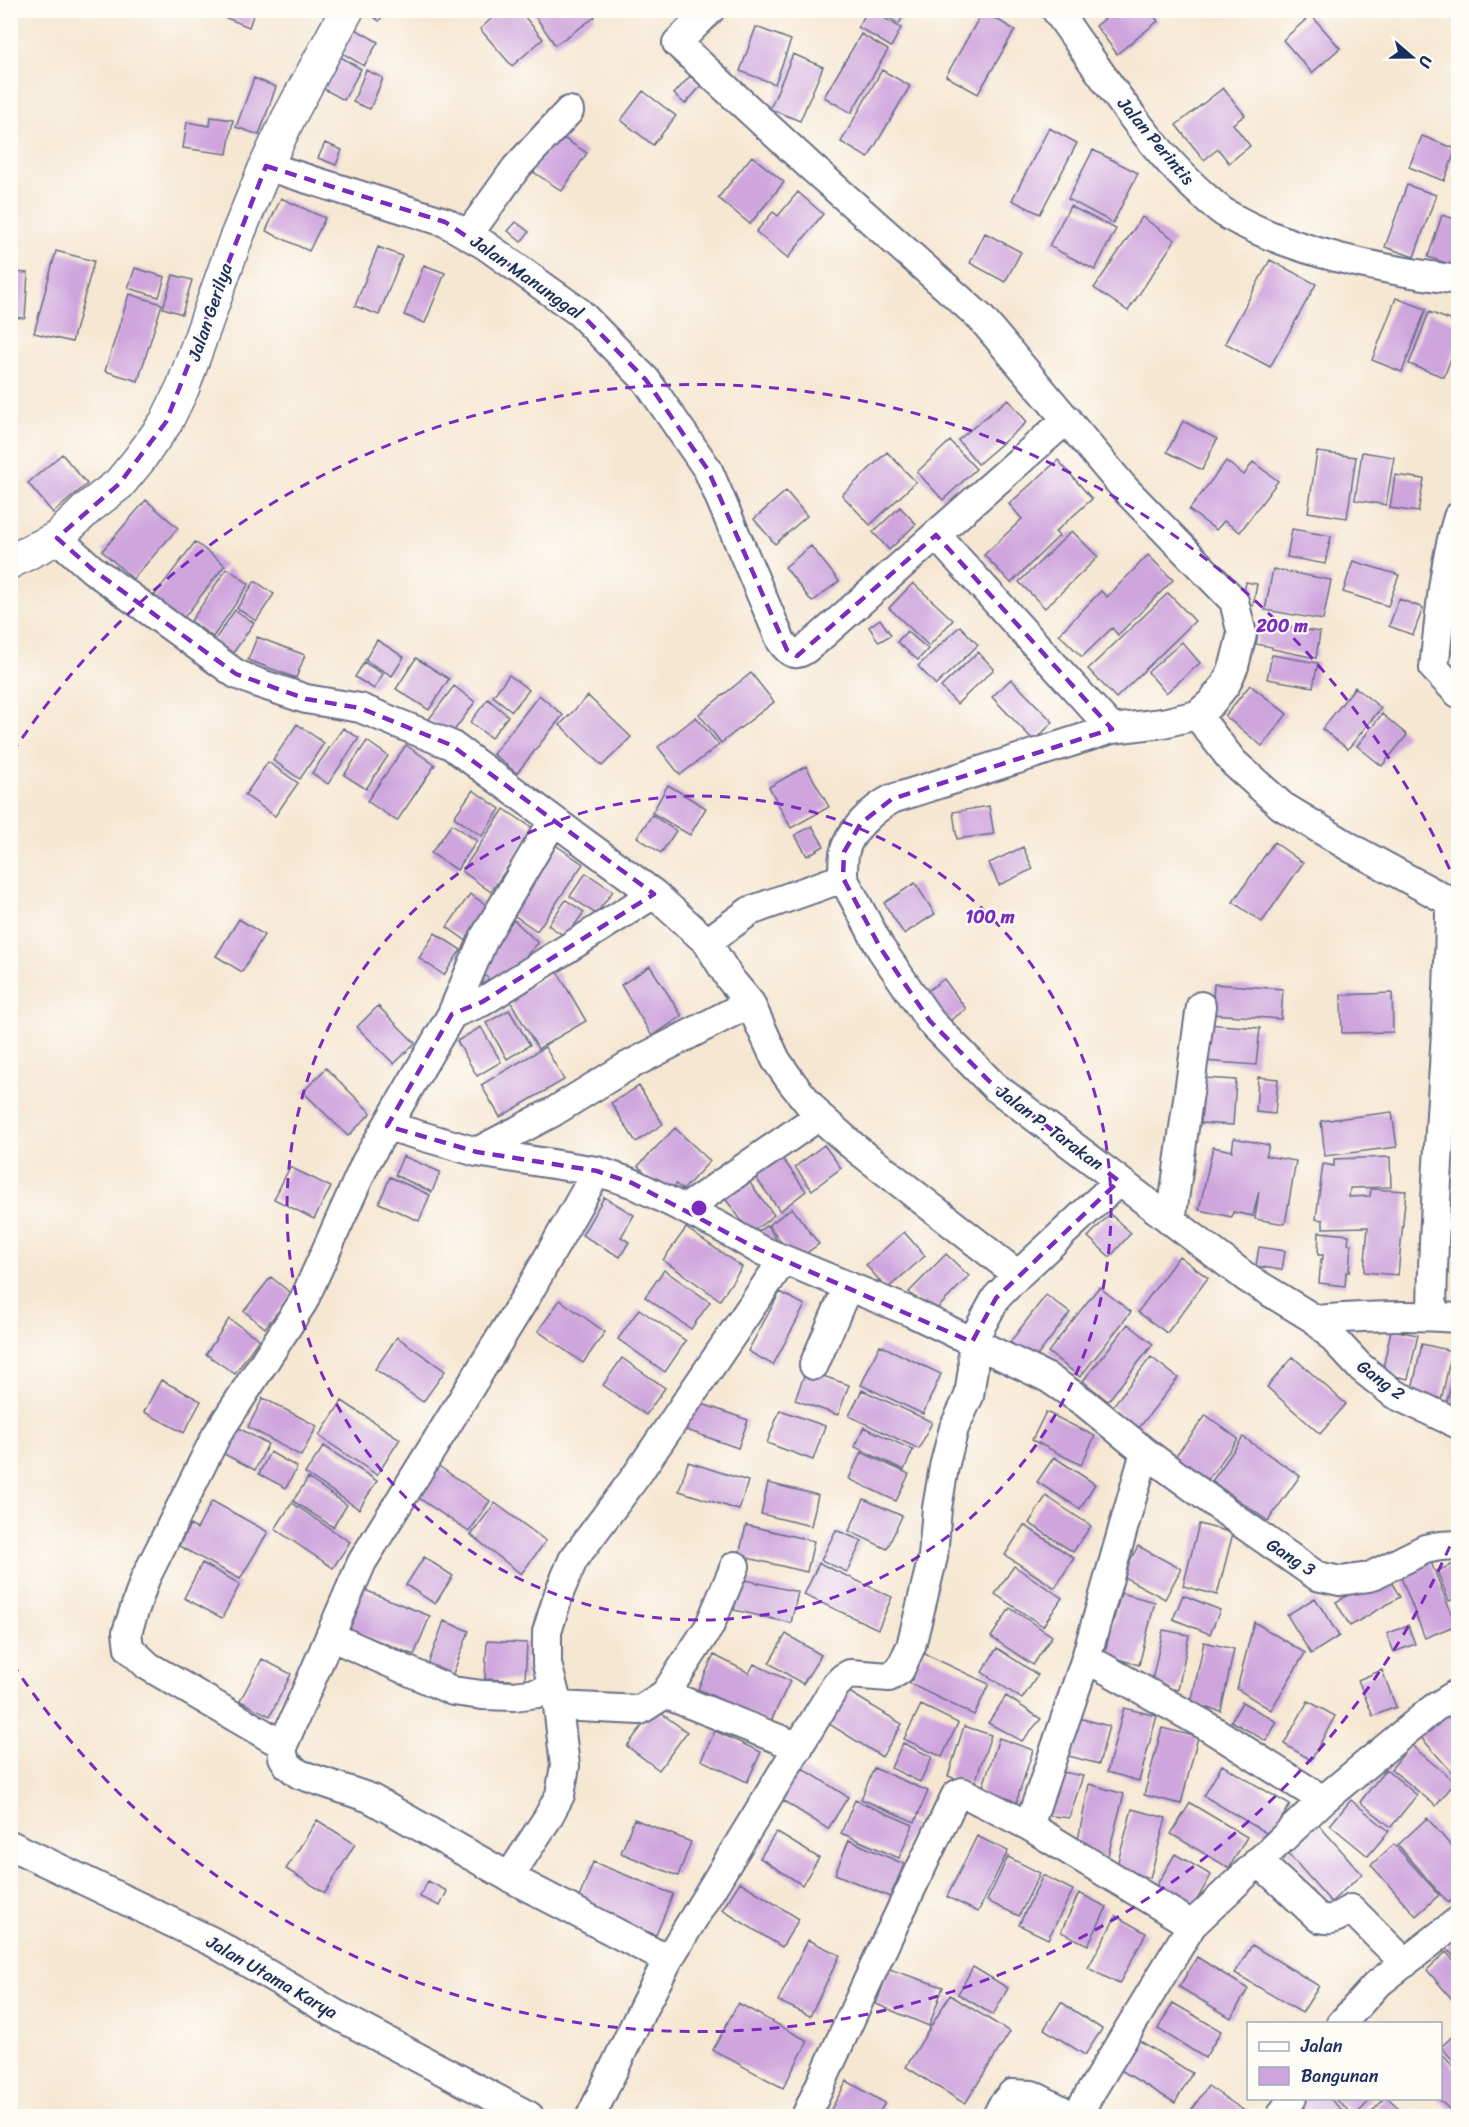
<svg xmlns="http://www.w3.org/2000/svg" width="1469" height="2127" viewBox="0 0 1469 2127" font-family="Sriracha,sans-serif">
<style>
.building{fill:#cfa5dd}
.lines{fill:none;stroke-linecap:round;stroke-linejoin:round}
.minor-casing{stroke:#686f87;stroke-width:32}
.tertiary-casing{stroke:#686f87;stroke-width:36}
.minor{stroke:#fff;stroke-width:28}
.tertiary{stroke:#fff;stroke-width:33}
.marked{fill:none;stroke:#7b2cbf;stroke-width:4.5;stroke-dasharray:12 8;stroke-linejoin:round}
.ring{fill:none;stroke:#7b2cbf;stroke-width:3;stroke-dasharray:10 8}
.labels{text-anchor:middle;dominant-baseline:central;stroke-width:4.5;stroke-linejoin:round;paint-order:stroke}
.street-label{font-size:18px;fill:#1b2f5e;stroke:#fdfcf7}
.centre{fill:#7b2cbf;stroke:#fdfcf7;stroke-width:3}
.ring-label{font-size:18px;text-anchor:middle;font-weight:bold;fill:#7b2cbf;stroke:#fdfcf7;stroke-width:4.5;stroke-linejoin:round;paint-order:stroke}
</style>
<rect width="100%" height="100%" fill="#fdfcf7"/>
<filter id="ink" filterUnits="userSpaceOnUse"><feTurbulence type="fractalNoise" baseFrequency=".0167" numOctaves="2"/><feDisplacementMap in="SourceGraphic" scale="12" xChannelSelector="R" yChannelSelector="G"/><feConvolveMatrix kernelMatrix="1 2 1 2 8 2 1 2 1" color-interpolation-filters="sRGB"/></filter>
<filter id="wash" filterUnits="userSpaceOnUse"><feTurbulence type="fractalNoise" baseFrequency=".008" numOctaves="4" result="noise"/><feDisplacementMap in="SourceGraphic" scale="24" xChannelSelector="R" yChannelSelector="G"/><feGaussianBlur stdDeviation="1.35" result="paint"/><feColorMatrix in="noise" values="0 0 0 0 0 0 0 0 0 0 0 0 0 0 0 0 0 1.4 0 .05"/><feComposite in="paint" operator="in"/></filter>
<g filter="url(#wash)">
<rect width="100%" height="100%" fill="#f6e7d2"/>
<g id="blocks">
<path class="building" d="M226 10H255L249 27 224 17Z
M365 10H387L379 21Z
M501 10H519L543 39 512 66 480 29Z
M531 10H590L595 17 555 45Z
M868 10H871L901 28 891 47 858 27Z
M876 10H906L899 24Z
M1116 10H1150L1158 21 1117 54 1096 26Z
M983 11 1015 30 978 94 946 76Z
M1311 15 1340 48 1312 73 1283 40Z
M345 23 378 42 364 66 332 47Z
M756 27 791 40 775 84 740 71Z
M861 34 888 50 851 113 824 97Z
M334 53 361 69 344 100 315 84Z
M793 54 823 67 800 121 770 109Z
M366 70 383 78 370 109 353 102Z
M882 70 910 86 868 158 841 142Z
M690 76 701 86 685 104 674 94Z
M254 78 276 87 259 135 236 127Z
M1223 88 1245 115 1233 124 1250 146 1229 163 1218 149 1204 160 1176 125Z
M643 91 676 116 653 145 621 120Z
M211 117 233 120 227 154 183 148 187 122 210 126Z
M1049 128 1077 143 1040 214 1012 200Z
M557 134 587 153 562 191 532 171Z
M1422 136 1456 149 1444 181 1409 167Z
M325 143 342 150 336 165 318 158Z
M1093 150 1138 173 1113 223 1068 199Z
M752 156 784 182 750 224 718 198Z
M1407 185 1436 195 1414 257 1385 247Z
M798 192 823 214 788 258 756 232 773 212 778 216Z
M281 198 325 218 309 251 266 231Z
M1070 206 1116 229 1095 270 1049 246Z
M1442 215 1458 220V267L1428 257Z
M1142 217 1175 240 1128 311 1094 288Z
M516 222 529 232 521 242 508 231Z
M985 233 1021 252 1005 282 970 263Z
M378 247 402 256 379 315 355 306Z
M56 251 94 261 72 342 34 333Z
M1270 260 1316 284 1270 367 1225 343Z
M424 265 445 273 425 323 404 315Z
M135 268 165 277 159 297 128 288Z
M10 272 28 273 25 318 10 317Z
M173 275 192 280 182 314 163 308Z
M129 294 162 304 138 381 105 371Z
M1396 298 1426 309 1402 372 1372 360Z
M1429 312 1458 323V340L1444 377 1409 364Z
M1008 399 1027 422 978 464 958 440Z
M1183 421 1217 439 1202 470 1167 452Z
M950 441 976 469 943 500 917 472Z
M887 452 916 482 870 525 842 495Z
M1317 452 1356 457 1347 518 1308 512Z
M1362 452 1394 457 1386 505 1355 500Z
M62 454 87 484 53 513 28 483Z
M1058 460 1092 499 1055 532 1059 536 1011 583 984 555 1022 519 1009 504Z
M1226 461 1244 475 1253 462 1278 481 1240 532 1224 521 1216 530 1189 510Z
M1395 475 1424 479 1418 512 1390 508Z
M786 491 807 516 775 544 754 519Z
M146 500 178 528 133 579 102 551Z
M900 507 916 524 889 550 873 532Z
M1292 529 1331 536 1325 564 1287 557Z
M1072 531 1098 557 1045 608 1019 582Z
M195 542 225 565 176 628 147 605Z
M811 546 839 581 812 602 785 567Z
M1148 555 1173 580 1118 635 1112 628 1082 657 1059 634 1101 591 1107 597Z
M1353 561 1399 575 1388 606 1343 592Z
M227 568 249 584 213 637 191 621Z
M1273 569 1331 580 1323 620 1265 610Z
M255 581 274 594 256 621 237 608Z
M1246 582 1257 584 1253 606 1242 604Z
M913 583 953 620 929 646 889 608Z
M1168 593 1195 621 1116 698 1088 669Z
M1399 599 1423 608 1413 635 1389 626Z
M235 610 254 623 231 656 212 644Z
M880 619 891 635 879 642 869 627Z
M1260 622 1320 632 1316 658 1272 649V647L1256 644Z
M960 626 978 645 936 685 918 666Z
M907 631 928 649 918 660 897 642Z
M257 637 305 655 296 678 248 660Z
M377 640 404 657 392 676 365 660Z
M1182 642 1200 663 1166 693 1148 672Z
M978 652 994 669 957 704 941 687Z
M1272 655 1318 663 1313 687 1267 679Z
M416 658 449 679 429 710 396 689Z
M364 662 383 674 374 689 355 677Z
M751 673 774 702 721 743 699 714Z
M509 675 529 690 512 711 493 696Z
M1011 679 1053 722 1034 741 992 697Z
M1250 685 1287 714 1262 746 1225 716Z
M454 686 475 702 451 735 429 719Z
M1355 687 1381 708 1348 749 1322 729Z
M539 695 563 715 517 773 493 754Z
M588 696 631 737 602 766 560 725Z
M488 699 508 716 491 738 470 722Z
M1382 714 1407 735 1382 766 1357 746Z
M696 717 719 745 680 775 658 747Z
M297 724 324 743 300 779 273 760Z
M343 728 359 738 328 784 312 773Z
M367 741 388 756 366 789 344 775Z
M406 745 435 765 397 821 367 801Z
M268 762 298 783 275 816 245 795Z
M806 766 829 807 791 828 769 787Z
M668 785 706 808 690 835 652 813Z
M473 790 500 809 482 836 454 817Z
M989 806 994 834 957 839 953 812Z
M504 809 534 829 491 892 462 871Z
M652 815 676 831 661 853 637 837Z
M452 824 477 841 457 870 431 853Z
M812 826 824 846 807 856 795 835Z
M551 842 583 864 537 931 505 909Z
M1274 842 1303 863 1262 922 1233 902Z
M1023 847 1033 869 999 885 989 863Z
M586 873 613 891 596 914 570 896Z
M915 883 935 914 904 934 884 903Z
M470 894 492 909 468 942 447 927Z
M566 900 584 912 566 937 548 925Z
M239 919 264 935 242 972 216 956Z
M514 920 538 943 498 987 473 965Z
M435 933 461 950 444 975 419 958Z
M650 966 682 1016 652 1036 621 985Z
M557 971 586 1021 538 1049 509 999Z
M944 979 966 1009 948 1022 926 992Z
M1214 984 1283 989 1281 1019 1212 1014Z
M1392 993 1393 1032 1342 1033 1341 995Z
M378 1006 415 1043 394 1064 357 1027Z
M509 1010 530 1045 507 1059 486 1023Z
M1206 1024 1260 1028 1256 1065 1204 1061Z
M481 1027 501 1062 477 1076 457 1041Z
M545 1047 564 1080 500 1117 481 1085Z
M326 1068 371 1113 348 1136 303 1092Z
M1258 1077 1278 1079 1275 1114 1256 1112Z
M1204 1078 1236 1080 1233 1125 1201 1123Z
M639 1086 663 1124 636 1142 611 1103Z
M1392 1112 1397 1147 1325 1156 1321 1121Z
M675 1128 710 1161 683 1190 676 1184 667 1193 638 1166Z
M1234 1138 1269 1145 1266 1156 1296 1161 1285 1224 1255 1219 1259 1191 1253 1216 1233 1212 1232 1217 1199 1210 1213 1147 1232 1151Z
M824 1145 841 1168 812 1190 795 1167Z
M775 1148 806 1191 780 1211 748 1167Z
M403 1156 440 1172 432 1192 395 1175Z
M1390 1157 1391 1187 1350 1188 1349 1197 1370 1196 1371 1189 1406 1191 1398 1275 1364 1272 1368 1227 1323 1228V1220L1316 1219 1323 1164 1334 1166V1159Z
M290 1167 331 1187 314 1219 274 1199Z
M744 1175 774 1215 751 1233 720 1192Z
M390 1177 430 1195 419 1221 379 1203Z
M604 1197 634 1215 621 1237 629 1242 620 1257 582 1235Z
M792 1208 819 1244 795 1261 769 1225Z
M1110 1214 1131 1233 1110 1257 1088 1237Z
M767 1225 777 1240 766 1248 755 1234Z
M686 1228 742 1267 720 1300 663 1260Z
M904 1232 925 1256 887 1289 866 1265Z
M1319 1232 1349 1235 1348 1244H1351L1349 1272H1346L1345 1286 1319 1283 1321 1259H1323V1255H1318Z
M1259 1247 1285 1251 1282 1270 1256 1266Z
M946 1254 969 1276 931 1315 909 1292Z
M1179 1256 1208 1278 1167 1333 1138 1312Z
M664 1270 710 1302 691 1329 645 1297Z
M271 1277 292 1294 265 1328 244 1311Z
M1099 1287 1131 1312 1080 1377 1048 1352Z
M780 1292 805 1305 773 1365 748 1351Z
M1046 1295 1070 1313 1034 1360 1010 1342Z
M560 1300 605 1332 583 1363 538 1331Z
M639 1309 686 1341 665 1372 618 1339Z
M229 1319 259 1339 235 1374 206 1354Z
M1128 1324 1153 1344 1108 1401 1083 1381Z
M1391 1330 1418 1335 1408 1379 1382 1373Z
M397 1337 445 1371 423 1402 375 1369Z
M1422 1344 1452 1351 1441 1401 1411 1395Z
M880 1345 941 1374 923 1414 861 1385Z
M1151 1357 1178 1378 1139 1428 1112 1407Z
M1293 1357 1346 1404 1320 1434 1267 1387Z
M622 1358 665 1388 646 1415 603 1385Z
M1458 1360V1411L1445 1408Z
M806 1370 849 1385 838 1415 795 1400Z
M161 1380 201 1401 184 1433 144 1412Z
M862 1390 932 1422 919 1449 849 1416Z
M263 1398 317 1426 301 1456 248 1427Z
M691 1400 748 1420 738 1448 681 1428Z
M342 1401 400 1439 377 1475 319 1436Z
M780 1410 825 1426 813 1460 767 1443Z
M1046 1412 1095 1436 1081 1465 1032 1440Z
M1206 1415 1238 1439 1204 1485 1172 1461Z
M235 1426 268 1444 255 1470 222 1453Z
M864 1427 913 1450 904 1470 855 1447Z
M1243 1437 1300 1476 1268 1521 1212 1481Z
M324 1446 377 1481 359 1509 305 1473Z
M270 1452 297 1467 286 1488 259 1474Z
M861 1452 909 1474 896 1501 849 1479Z
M1054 1457 1095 1484 1080 1509 1037 1482Z
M688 1462 748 1481 739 1510 679 1491Z
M437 1465 490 1501 469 1532 416 1496Z
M308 1478 347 1505 333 1527 293 1501Z
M768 1483 818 1495 811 1526 761 1514Z
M1046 1496 1091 1526 1073 1552 1029 1523Z
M864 1499 902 1516 887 1549 849 1531Z
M212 1501 268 1532 240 1579 179 1546 190 1525 197 1529Z
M292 1503 350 1542 333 1568 275 1529Z
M495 1503 546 1541 521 1574 471 1535Z
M1199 1524 1233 1533 1217 1595 1183 1586Z
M746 1525 814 1541 807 1572 739 1556Z
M1024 1525 1074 1558 1055 1588 1005 1555Z
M836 1530 862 1541 847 1572 821 1560Z
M1138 1546 1181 1569 1165 1599 1122 1576Z
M424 1557 453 1576 435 1604 406 1585Z
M1429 1557 1456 1625 1425 1638 1398 1570Z
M1458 1562V1597L1449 1601 1437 1571Z
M202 1563 240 1584 222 1618 184 1598Z
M819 1563 892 1597 878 1629 804 1595Z
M1014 1566 1062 1598 1043 1626 995 1594Z
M1386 1573 1400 1597 1350 1626 1336 1602Z
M741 1579 798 1592 791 1623 734 1610Z
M362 1589 430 1616 414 1655 346 1628Z
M1121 1593 1155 1602 1139 1665 1104 1655Z
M1183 1595 1220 1610 1210 1634 1173 1619Z
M1315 1598 1339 1636 1311 1654 1287 1615Z
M1010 1608 1052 1636 1033 1665 991 1637Z
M444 1621 469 1631 451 1679 426 1670Z
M1254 1622 1305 1653 1271 1710 1237 1689Z
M1408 1625 1415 1644 1394 1652 1387 1634Z
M1163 1630 1189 1635 1178 1690 1151 1685Z
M786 1634 821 1655 803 1684 769 1663Z
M487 1641 527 1643 525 1681 485 1679Z
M1204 1642 1234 1649 1221 1711 1191 1704Z
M997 1648 1038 1675 1022 1699 982 1672Z
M923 1653 989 1684 974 1715 908 1683Z
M714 1655 749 1673 754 1664 790 1681 770 1723 698 1689Z
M262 1659 291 1674 270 1716 240 1701Z
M1382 1670 1396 1707 1373 1716 1358 1680Z
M846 1690 902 1724 882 1757 826 1722Z
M1006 1696 1041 1719 1022 1741 988 1723Z
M1308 1701 1335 1716 1311 1760 1284 1744Z
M1242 1702 1277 1722 1266 1741 1231 1721Z
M921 1705 958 1723 942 1757 904 1739Z
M1124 1708 1157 1716 1139 1781 1107 1772Z
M1447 1708 1458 1721V1779L1418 1734Z
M655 1709 687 1732 659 1770 627 1746Z
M1075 1717 1109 1726 1099 1764 1065 1755Z
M964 1726 991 1735 974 1785 948 1776Z
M1162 1728 1198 1737 1181 1804 1144 1795Z
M715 1731 761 1752 747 1782 701 1760Z
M999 1738 1033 1750 1014 1809 979 1798Z
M903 1743 932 1757 920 1782 891 1768Z
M1411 1745 1455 1782 1436 1806 1391 1769Z
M1222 1765 1290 1805 1271 1836 1204 1796Z
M799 1766 848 1797 828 1829 779 1798Z
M874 1768 928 1791 915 1822 861 1799Z
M1386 1769 1417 1795 1391 1827 1360 1802Z
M1058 1771 1083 1776 1069 1818 1045 1815Z
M1089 1784 1124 1794 1107 1859 1077 1845Z
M855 1800 913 1825 899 1858 841 1833Z
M1351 1800 1389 1831 1368 1856 1330 1825Z
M1190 1803 1247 1837 1229 1868 1171 1834Z
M1132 1809 1166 1818 1150 1878 1116 1869Z
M1427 1818 1458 1854V1894L1448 1903 1398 1845Z
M634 1819 691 1842 678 1876 621 1853Z
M317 1820 355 1844 325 1893 286 1869Z
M1317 1823 1362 1874 1331 1902 1286 1851Z
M776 1832 819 1858 802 1885 760 1858Z
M977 1836 1008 1851 978 1912 947 1897Z
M849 1840 904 1864 890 1897 835 1874Z
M1394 1844 1439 1895 1416 1916 1371 1865Z
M1175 1854 1211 1875 1191 1910 1155 1888Z
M1008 1857 1040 1873 1019 1916 987 1901Z
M593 1862 673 1894 656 1935 577 1903Z
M1043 1875 1073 1890 1048 1939 1019 1925Z
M428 1881 447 1891 440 1906 420 1897Z
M740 1882 799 1919 782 1947 722 1910Z
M1079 1893 1107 1907 1088 1945 1061 1932Z
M1116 1916 1146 1933 1119 1984 1088 1968Z
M1458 1936V1961L1446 1948Z
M808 1940 840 1955 810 2016 778 2001Z
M1252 1945 1319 1986 1302 2013 1235 1973Z
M1446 1952 1458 1965V2006L1427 1970Z
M1197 1957 1248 1989 1231 2018 1179 1987Z
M973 1967 1008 1988 993 2015 958 1994Z
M889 1969 943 1987 929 2026 876 2004Z
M950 1995 1010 2032 965 2104 906 2067Z
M1061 2002 1102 2029 1085 2055 1044 2029Z
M738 2003 808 2041 783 2088 713 2050Z
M1173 2003 1221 2031 1205 2058 1158 2029Z
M1458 2031V2066L1441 2047Z
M1137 2039 1192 2073 1175 2103 1119 2069Z
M1440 2052 1458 2072V2104L1451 2111 1440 2100Z
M847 2081 885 2103 877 2116H836L829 2113Z
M1208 2086 1252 2116H1187Z
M1300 2098H1329L1346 2114 1344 2116H1298L1290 2109Z
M1334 2098H1372L1355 2116Z
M1385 2098H1388L1407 2116H1368Z"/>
</g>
</g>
<g filter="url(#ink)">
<use href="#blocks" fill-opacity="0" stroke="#686f87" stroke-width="1.5"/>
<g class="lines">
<g class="minor-casing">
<path id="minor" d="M710 10 677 43 809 165 981 318 1124 488 1234 601 1242 634 1234 666 1226 684 1211 703 1197 715 1163 723 1112 729 892 799C873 809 848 832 844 854 843 862 843 870 843 878
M1056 10C1100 71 1147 146 1203 195 1211 202 1219 210 1228 215 1293 253 1384 270 1458 280
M266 166 445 222 485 245 579 312 646 380 708 470 781 641C795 662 802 652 818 639L1067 419
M468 235 516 168 569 111
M1458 517C1443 566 1440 617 1434 668L1458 693
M936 535 1112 729
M57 538 92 569 236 674 258 683 306 699 360 708 451 745 654 894 707 942 730 979 750 1003 776 1060 793 1084 819 1116 853 1146 1018 1275 996 1298 972 1342 973 1368 969 1396 954 1428 944 1467 937 1508 933 1557 911 1646 900 1670 889 1677 850 1674 843 1678 836 1685 668 1960 644 2006 591 2116
M1197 715 1234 763 1282 806 1353 849 1458 906
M843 878 881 949 930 1021 994 1086 1247 1278 1316 1320 1359 1366 1394 1394 1458 1424
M707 942 750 911 843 878
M452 1014 482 1002 654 894
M387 1126 477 1152 597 1171 632 1183 719 1226 758 1249 913 1313 1048 1378 1085 1403 1145 1452 1247 1527 1317 1576 1340 1581 1369 1577 1425 1549 1440 1546 1458 1545
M477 1152 553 1112 626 1067 750 1003
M597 1171 527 1295 362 1562 283 1745V1757L288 1765 299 1774 370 1798 509 1877 668 1960
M685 1209 819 1116
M1171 1221 1201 1006
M1018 1275 1119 1181
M1432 1316C1433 1177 1450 1040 1450 901
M1316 1320C1363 1316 1411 1314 1458 1318
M814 1365 848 1286
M330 1636 453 1691 482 1695 514 1696 553 1691
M1086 1658 1205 1725 1323 1800
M665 1694 799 1747
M558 1706 640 1710 665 1694 709 1627 735 1566
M283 1745 148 1666 129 1648 127 1632 145 1579 216 1436 303 1302 366 1162 452 1014 484 938 553 821
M1029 1826 1086 1658 1145 1452
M10 1845 213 1942 337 2015 529 2116
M1258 1861 1319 1918C1335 1922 1337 1916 1351 1909L1405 1963
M509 1877 547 1819 560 1795 565 1766 558 1706 547 1664V1632L559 1593 573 1560 636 1476 783 1260
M1341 2024 1376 1985 1458 1921
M806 2116 887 1939 956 1795 962 1792 1029 1826 1192 1925
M997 2116 1002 2106 1012 2094 1032 2095 1071 2115 1078 2113 1192 1925 1323 1800 1434 1708 1458 1693
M1281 2116 1292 2098"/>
</g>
<g class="tertiary-casing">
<path id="tertiary" d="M10 562 57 538 88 508 119 484 138 461 166 422 183 387 235 241 266 166 289 117 347 10"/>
</g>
<use href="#minor" class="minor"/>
<use href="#tertiary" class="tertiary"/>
</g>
</g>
<path class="marked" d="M266 166 445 222 579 312 646 380 708 470 787 650 797 656 805 649 936 535 1112 729 892 799 861 823 844 852 843 878 881 949 930 1021 994 1086 1119 1181 996 1298 972 1342 758 1249 632 1183 597 1171 477 1152 387 1126 452 1014 482 1002 654 894 451 745 360 708 306 699 236 674 92 569 57 538 119 484 166 422Z"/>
<g class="ring">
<circle cx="699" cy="1208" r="412"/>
<path d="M1457 1530A824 824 0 0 1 12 1663M12 753A824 824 0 0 1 1457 886"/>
</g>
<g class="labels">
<g class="street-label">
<text transform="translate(1156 141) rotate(50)">Jalan Perintis</text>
<text transform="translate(527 277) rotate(35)">Jalan Manunggal</text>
<text transform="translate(210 312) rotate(-71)">Jalan Gerilya</text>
<text transform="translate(1050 1128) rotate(37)">Jalan P. Tarakan</text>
<text transform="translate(1381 1380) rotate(37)">Gang 2</text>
<text transform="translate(1291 1557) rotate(33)">Gang 3</text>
<text transform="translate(272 1977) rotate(30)">Jalan Utama Karya</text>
</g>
</g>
<circle cx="699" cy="1208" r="9" class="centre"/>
<g class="ring-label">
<text x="1282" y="632">200 m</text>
<text x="990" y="923">100 m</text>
</g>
<rect width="1469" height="2127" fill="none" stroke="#fdfcf7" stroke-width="36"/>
<rect x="1247" y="2022" width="195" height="78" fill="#fdfcf7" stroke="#a3aaba" stroke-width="1.5"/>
<rect x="1259" y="2042" width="30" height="9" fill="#ffffff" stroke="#a3aaba" stroke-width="1.5"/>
<text x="1301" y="2052" font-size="18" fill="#1b2f5e">Jalan</text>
<rect x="1259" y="2067" width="30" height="18" fill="#cfa5dd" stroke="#a3aaba" stroke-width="1.5"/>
<text x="1301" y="2082" font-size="18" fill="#1b2f5e">Bangunan</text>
<g transform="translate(1412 57) rotate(110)" stroke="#fdfcf7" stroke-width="4.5" paint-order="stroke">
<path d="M0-4.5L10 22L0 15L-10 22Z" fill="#1b2f5e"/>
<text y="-9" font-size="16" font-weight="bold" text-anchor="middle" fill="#1b2f5e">U</text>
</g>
</svg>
